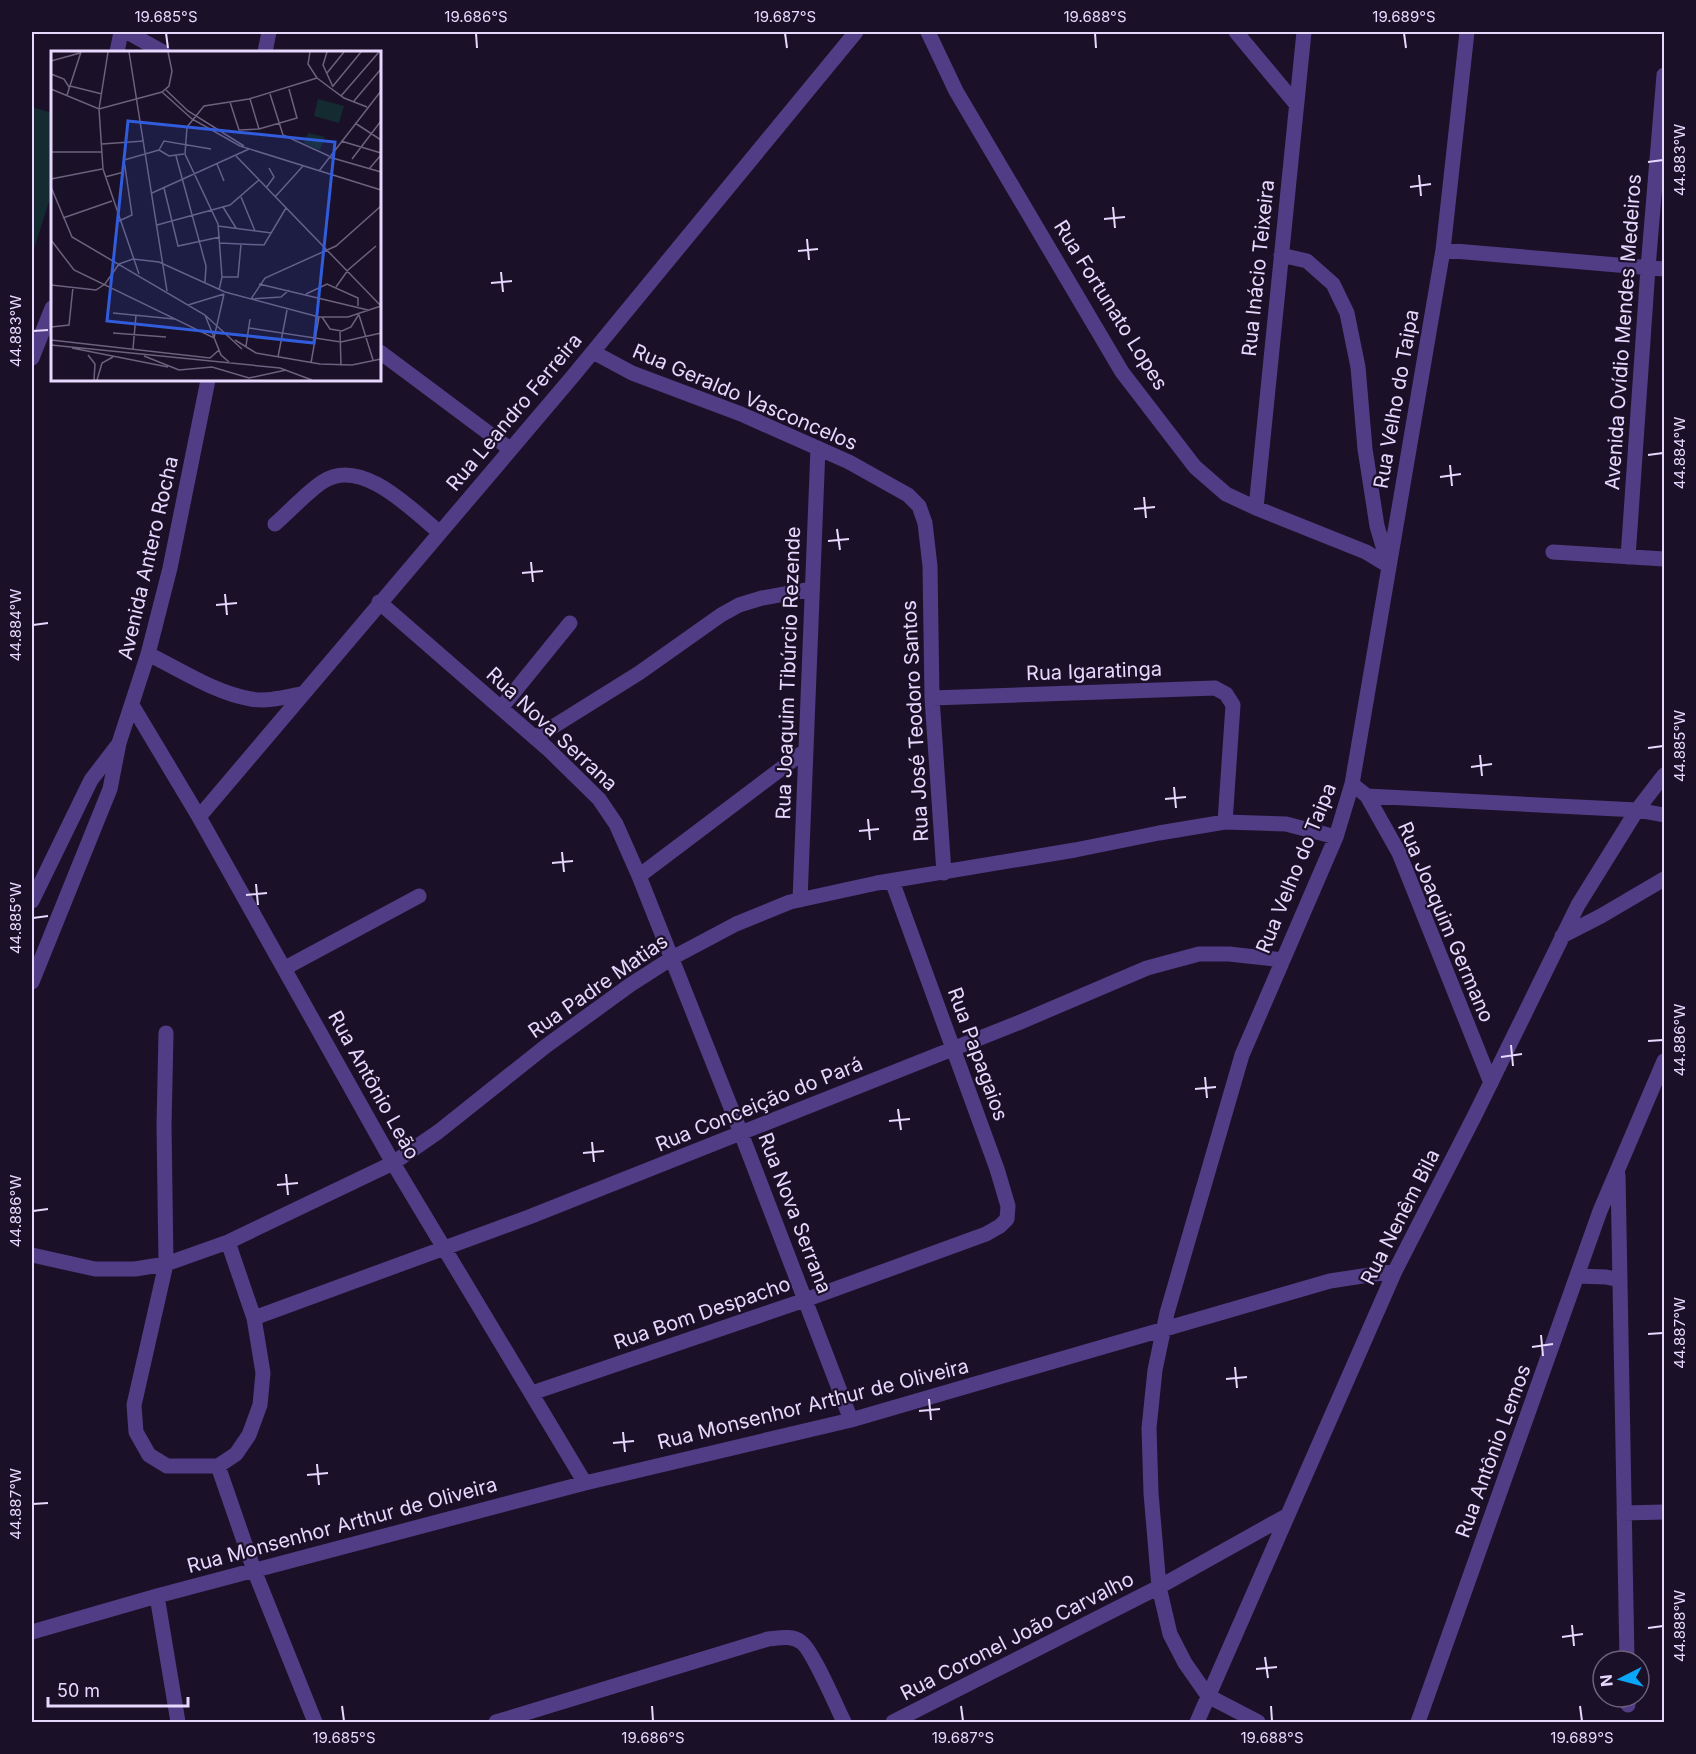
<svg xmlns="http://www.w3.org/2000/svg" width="1696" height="1754" viewBox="0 0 1696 1754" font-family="Inter,sans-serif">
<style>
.green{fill:#142b31}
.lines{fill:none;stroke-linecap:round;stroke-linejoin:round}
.street{stroke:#513d85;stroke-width:15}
.ticks{fill:none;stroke:#e6d8fe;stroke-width:2}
.labels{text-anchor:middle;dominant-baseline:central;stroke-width:4.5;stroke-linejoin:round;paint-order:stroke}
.street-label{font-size:20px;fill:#e6d8fe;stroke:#1a1128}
.inset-road{fill:none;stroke:#6c617e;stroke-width:1.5}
.view{fill:#315cdc;fill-opacity:0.15;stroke:#315cdc;stroke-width:3}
.inset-edge{fill:none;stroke:#e6d8fe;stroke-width:3}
.neatline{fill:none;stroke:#e6d8fe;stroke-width:2}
.ticks-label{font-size:15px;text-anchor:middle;fill:#e6d8fe}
</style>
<rect width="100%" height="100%" fill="#1a1128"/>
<path class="green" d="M32 107 52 113V192L32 255Z"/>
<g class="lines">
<path class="street" d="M127 32 163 52
M928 32 956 91 1122 372 1195 467 1226 494 1256 508 1366 552 1389 566
M1236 32 1296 104
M117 52 121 32
M265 52 269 32
M1443 250 1664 269
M1281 255 1307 261 1333 284 1347 313 1358 367 1365 449 1377 526 1388 563
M380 352 510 449
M593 352 632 373 741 414 849 462 908 495 919 506 925 523 930 566 932 698 944 873
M32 358 52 308
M1256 508 1304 32
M275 524C289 512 310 489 324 481 362 457 412 510 439 532
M1553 552 1664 559
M1628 557 1648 268 1664 75
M379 602 548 749 599 799 616 824 639 876 741 1133 851 1420
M148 654C181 670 215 693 251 699 268 702 285 697 302 694
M932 698 1215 688 1226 694 1233 705 1225 822
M132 705 199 817 393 1163 585 1483
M501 708 570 623
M535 738 639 673 721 615 739 605 762 598 812 589
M1352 784 1367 796 1399 853 1491 1083
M1367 796 1637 810 1664 815
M199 817 573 376 856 32
M639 876 806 750
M800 900 818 448
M32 901 91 780 117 746
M1562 936 1601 916 1664 879
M285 968 419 896
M32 982 110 789 119 743 148 654 170 568 208 380
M166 1033 164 1125 166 1264 134 1405 136 1432 149 1455 167 1466H218L236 1454 249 1435 260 1405 263 1373 254 1318 228 1242
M1618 1175 1627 1661
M32 1255 95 1269H135L166 1264 228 1242 393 1163 438 1132 546 1046 630 985 672 958 736 924 790 902 877 883 1075 850 1159 833 1225 822 1286 824 1336 837
M1577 1276 1606 1277 1620 1280
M254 1318 529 1217 1018 1023 1147 968 1199 954H1229L1283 960
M532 1393 805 1300 986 1234 1000 1226 1007 1219 1008 1206 997 1169 892 881
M218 1466 254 1570 315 1722
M1624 1513 1664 1512
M157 1596 178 1722
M32 1632 157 1596 585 1483 851 1420 1330 1281 1395 1271
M1628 1697V1705
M496 1722 768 1639C779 1638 792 1635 801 1642 812 1649 837 1708 844 1722
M893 1722 1159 1587 1288 1515
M1197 1722 1395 1271 1475 1115 1578 905 1637 810 1664 775
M1258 1722 1208 1696 1185 1663 1170 1634 1159 1587 1151 1493 1149 1428 1155 1370 1167 1313 1242 1055 1336 837 1352 784 1443 250 1467 32
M1418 1722 1600 1211 1664 1061"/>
</g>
<path class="ticks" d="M166 33 168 48M476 33 477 48M785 33 787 48M1095 33 1096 48M1404 33 1406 48M1648 162 1663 160M1419 175 1421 196M1410 187 1431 184M1113 207 1115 228M1104 219 1125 217M807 239 809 260M798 251 818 249M501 272 503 292M491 283 512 281M33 331 48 330M1648 455 1663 453M1450 465 1452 486M1440 477 1461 474M1144 497 1146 518M1134 509 1155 507M837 529 840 550M828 541 849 539M531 562 533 582M522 573 543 571M225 594 227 615M216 605 237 603M33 625 48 623M1648 748 1663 746M1480 755 1482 776M1471 767 1492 764M1174 787 1176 808M1165 799 1186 797M868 819 870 840M859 831 879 829M562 852 564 872M552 863 573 861M256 884 258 905M246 895 267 893M33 918 48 916M1648 1041 1663 1040M1511 1045 1513 1066M1501 1057 1522 1054M1205 1077 1207 1098M1195 1089 1216 1087M898 1109 901 1130M889 1121 910 1119M592 1142 594 1162M583 1153 604 1151M286 1174 288 1195M277 1185 298 1183M33 1211 48 1209M1648 1334 1663 1333M1541 1335 1543 1356M1532 1347 1553 1344M1235 1367 1237 1388M1226 1379 1247 1377M929 1399 931 1420M919 1411 940 1409M623 1432 625 1452M613 1443 634 1441M317 1464 319 1485M307 1475 328 1473M33 1504 48 1503M1572 1625 1574 1646M1648 1628 1663 1626M1562 1637 1583 1634M1265 1657 1268 1678M1256 1669 1277 1667M342 1706 344 1721M652 1706 653 1721M961 1706 963 1721M1271 1706 1272 1721M1580 1706 1582 1721"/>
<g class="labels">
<g class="street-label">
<text transform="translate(1258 268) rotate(-84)">Rua Inácio Teixeira</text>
<text transform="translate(1111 305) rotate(58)">Rua Fortunato Lopes</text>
<text transform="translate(1623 332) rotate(-86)">Avenida Ovídio Mendes Medeiros</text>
<text transform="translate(745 397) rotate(23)">Rua Geraldo Vasconcelos</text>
<text transform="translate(1396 399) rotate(-80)">Rua Velho do Taipa</text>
<text transform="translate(514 412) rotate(-50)">Rua Leandro Ferreira</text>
<text transform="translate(148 558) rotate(-77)">Avenida Antero Rocha</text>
<text transform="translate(1094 671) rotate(-2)">Rua Igaratinga</text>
<text transform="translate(788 673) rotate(-88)">Rua Joaquim Tibúrcio Rezende</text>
<text transform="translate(915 721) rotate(-93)">Rua José Teodoro Santos</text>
<text transform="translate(552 729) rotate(43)">Rua Nova Serrana</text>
<text transform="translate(1296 868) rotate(-68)">Rua Velho do Taipa</text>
<text transform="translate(1446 922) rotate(67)">Rua Joaquim Germano</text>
<text transform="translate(598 986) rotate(-35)">Rua Padre Matias</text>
<text transform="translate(978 1054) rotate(70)">Rua Papagaios</text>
<text transform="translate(374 1085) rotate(61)">Rua Antônio Leão</text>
<text transform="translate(759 1104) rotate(-22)">Rua Conceição do Pará</text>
<text transform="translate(795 1213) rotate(69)">Rua Nova Serrana</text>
<text transform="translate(1400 1217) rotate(-63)">Rua Nenêm Bila</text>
<text transform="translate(702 1313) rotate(-19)">Rua Bom Despacho</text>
<text transform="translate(813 1404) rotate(-14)">Rua Monsenhor Arthur de Oliveira</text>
<text transform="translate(1493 1451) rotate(-70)">Rua Antônio Lemos</text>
<text transform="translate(342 1525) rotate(-15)">Rua Monsenhor Arthur de Oliveira</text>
<text transform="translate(1017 1636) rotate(-27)">Rua Coronel João Carvalho</text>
</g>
</g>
<g transform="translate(51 51)">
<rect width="330" height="330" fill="#1a1128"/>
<path d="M267 48 293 55 288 72 263 65ZM257 82 274 86 269 99 253 92Z" fill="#142b31"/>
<path class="inset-road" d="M57 1 48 58 52 118 88 223M78 1 116 240M259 1 257 13 266 27 293 47 316 56M276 1 272 14 282 36M0 10 29 2M276 22 293 1M0 23 13 28 18 36M19 35 51 43M282 35 310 1M0 38 48 58 111 41 118 35 121 20 117 1M115 39 137 60 193 95M111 41 141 68 189 95 330 139M219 43 232 84 278 105M16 44 30 1M290 45 328 1M199 48 208 78M303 50 330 18M179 51 188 79 208 78 246 67 238 38M304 72 330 89M290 90 330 102M51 93 93 90M108 99 113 90 160 98M108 99 118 105 133 103M0 101H51M125 105 155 215 154 231M185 105 330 255M278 106 330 121M301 108 330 70M166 113 173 130M318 118 330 104M268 120 330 40M54 126 73 121M0 128 51 118M0 136 21 186 154 264 191 298M113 137 127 195 169 186M215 137 223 126 218 117M101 142 198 98M190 146 204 180M224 146 252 115M172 156 185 177M12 167 61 150M68 170 81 164 73 109 108 99M106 174 179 154 208 129M167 175 221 182M0 189 23 219 163 287 173 243M169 192 213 194 235 157M68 213 82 208 108 211 174 241 268 266H297L330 255M171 226H187L190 193M208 233 317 259M0 234 45 239 54 233 68 213M285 236 297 219 325 195M168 239 171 226 167 173 134 103 136 76 153 55 198 48 266 27M255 243 276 233 307 247V255M200 248 214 227 285 195 330 155M201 248 230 246 238 239M137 254 173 243M62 262 123 268M154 264 170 304 178 311M308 264 322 309M271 266 279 278 291 280 300 276 308 263M0 276 18 274 22 236M198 277 290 291 330 282M289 280 290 315M62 282 115 286M0 289 159 307 168 299M184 289 205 302 269 313 301 314 330 308M0 294 229 317 261 329M195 295 199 268M21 297 117 316M82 298 85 264M37 304 44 313 43 329M93 305 128 319 161 316 198 327 235 319M227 306 236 259M260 312 268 266M46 329 51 312 62 306"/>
<path class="view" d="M77 70 284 91 263 292 56 270Z"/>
<rect width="330" height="330" class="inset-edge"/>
</g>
<rect width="1696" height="1754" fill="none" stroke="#1a1128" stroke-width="66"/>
<g transform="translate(1621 1679) rotate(264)"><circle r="28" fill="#1a1128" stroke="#6c617e" stroke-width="1.5"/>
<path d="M0-4.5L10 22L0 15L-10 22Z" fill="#0aa7f8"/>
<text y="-9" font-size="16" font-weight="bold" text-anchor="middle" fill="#e6d8fe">N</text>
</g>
<path d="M48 1697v9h140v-9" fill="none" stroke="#e6d8fe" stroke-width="3"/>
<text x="57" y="1697" font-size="18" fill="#e6d8fe" stroke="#1a1128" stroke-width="4.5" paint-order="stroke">50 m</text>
<rect x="33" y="33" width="1630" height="1688" class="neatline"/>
<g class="ticks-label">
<text x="166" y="22">19.685°S</text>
<text x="476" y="22">19.686°S</text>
<text x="785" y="22">19.687°S</text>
<text x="1095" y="22">19.688°S</text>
<text x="1404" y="22">19.689°S</text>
<text transform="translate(1680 160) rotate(-90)" y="5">44.883°W</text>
<text transform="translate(16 331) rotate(-90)" y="5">44.883°W</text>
<text transform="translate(1680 453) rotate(-90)" y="5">44.884°W</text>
<text transform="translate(16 625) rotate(-90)" y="5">44.884°W</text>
<text transform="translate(1680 746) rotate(-90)" y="5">44.885°W</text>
<text transform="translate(16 918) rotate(-90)" y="5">44.885°W</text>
<text transform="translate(1680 1040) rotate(-90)" y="5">44.886°W</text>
<text transform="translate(16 1211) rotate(-90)" y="5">44.886°W</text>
<text transform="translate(1680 1333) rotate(-90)" y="5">44.887°W</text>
<text transform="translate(16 1504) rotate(-90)" y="5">44.887°W</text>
<text transform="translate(1680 1626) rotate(-90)" y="5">44.888°W</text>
<text x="344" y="1743">19.685°S</text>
<text x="653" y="1743">19.686°S</text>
<text x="963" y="1743">19.687°S</text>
<text x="1272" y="1743">19.688°S</text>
<text x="1582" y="1743">19.689°S</text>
</g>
</svg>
